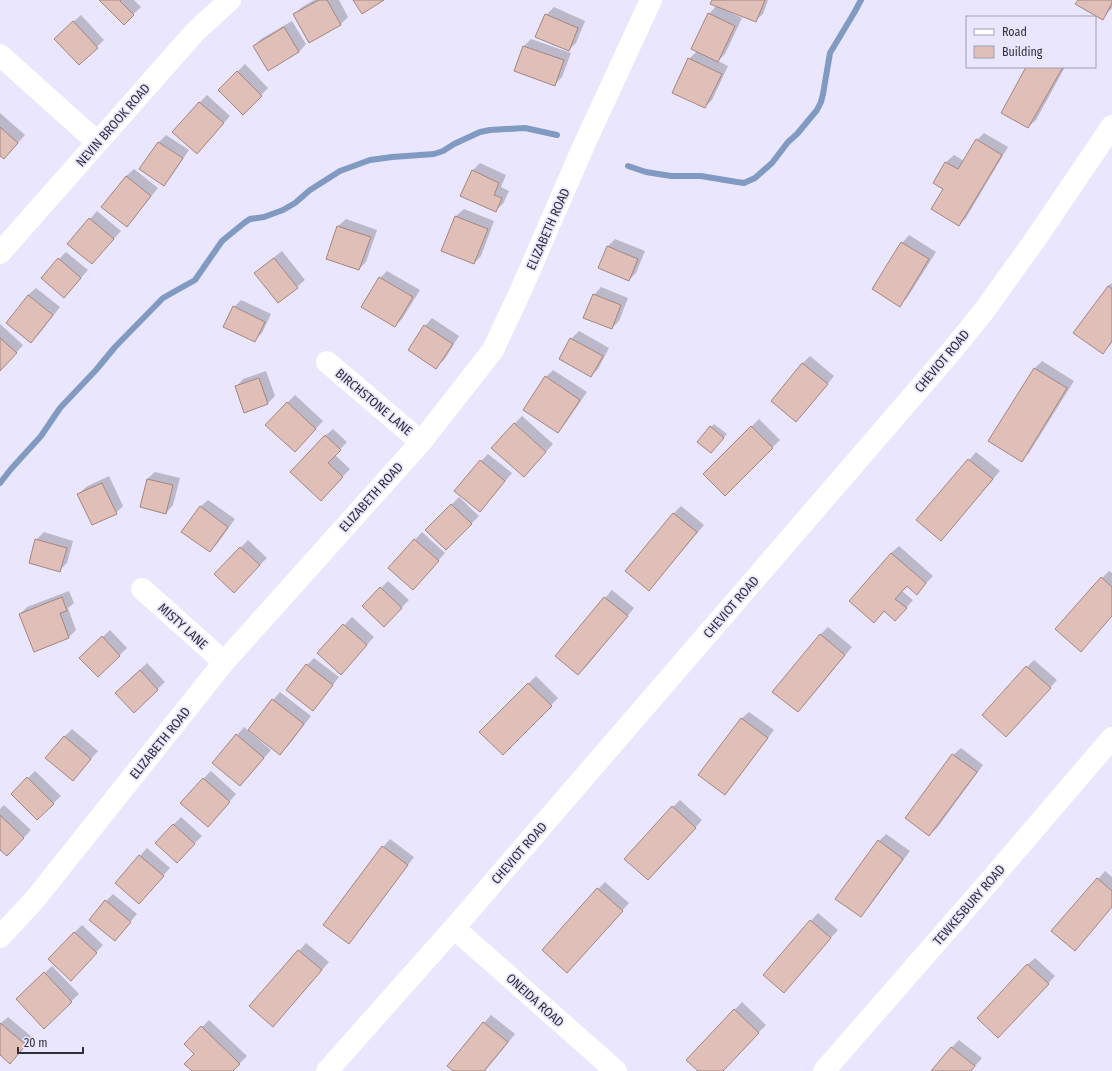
<svg xmlns="http://www.w3.org/2000/svg" width="1112" height="1071" viewBox="0 0 1112 1071" font-family="'Fira Sans Condensed',sans-serif">
<style>
.shadow{fill:#0003}
.lines{fill:none;stroke-linecap:round;stroke-linejoin:round}
.stream{stroke:#819ac1;stroke-width:6}
.building{fill:#e0bfb8;stroke:#a4867f}
.minor{stroke:#fff;stroke-width:22}
.labels{text-anchor:middle;dominant-baseline:central;stroke-width:3.5;stroke-linejoin:round;paint-order:stroke}
.street-label{font-size:13px;fill:#312f3a;stroke:#eae6fd}
</style>
<rect width="100%" height="100%" fill="#eae6fd"/>
<path class="shadow" d="M100 0H134L141 7 124 23Z
M314 0H339L348 17 341 24 309 42 294 14 302 7Z
M713 0H768L763 14 755 21 725 9V10L742 18 725 54 718 61 728 66 712 100 705 107 689 59 697 51 709 14 717 5Z
M1079 0H1112V8L1103 18Z
M554 7 585 21 576 43 569 50 546 15Z
M81 15 104 40 79 64 62 32Z
M292 21 306 44 299 52 254 46 261 39Z
M531 39 571 53 562 77 555 84 516 70 524 46Z
M245 64 268 88 243 114 219 90Z
M1028 67H1065L1036 120 1028 127Z
M207 95 230 116 205 145 199 103Z
M0 113 25 135 11 151 0 155Z
M984 133 1008 147 966 218 959 225 944 189 934 183 946 162 954 155 964 161 977 140Z
M166 135 189 150 171 177 163 185 141 169 159 142Z
M480 163 506 175 501 187 509 191 503 204 495 211 472 171Z
M134 169 158 188 134 218 127 226 126 176Z
M464 209 494 221 481 256 474 263 442 251 456 216Z
M97 211 121 231 92 263 69 243Z
M346 219 377 230 366 262 359 269 338 226Z
M909 235 936 252 907 298 900 305 902 243Z
M615 239 645 251 636 273 629 280 599 268 608 246Z
M282 251 305 280 297 287 256 273 263 266Z
M66 252 88 270 71 289 59 259Z
M387 271 420 290 402 319 395 326 380 278Z
M1112 283V343L1102 353 1108 286Z
M601 287 628 298 619 321 612 328 594 295Z
M36 288 60 307 39 334 31 341 28 295Z
M241 300 271 314 262 333 254 341 234 307Z
M432 318 459 336 444 360 436 367 425 326Z
M0 324 23 345 0 371Z
M579 331 609 348 598 369 591 376 560 359 571 339Z
M810 356 834 376 804 413 796 420 772 401 803 363Z
M1042 361 1074 381 1029 453 1022 460 990 441 1035 368Z
M553 370 587 392 565 424 558 432 546 377Z
M266 371 275 396 268 403 236 387 243 379Z
M295 395 323 421 302 444 287 403Z
M522 416 553 444 531 468 514 424Z
M759 419 780 440 725 495 704 474Z
M714 424 727 434 714 448 711 427Z
M333 429 347 442 335 455 350 469 328 492 325 436Z
M976 452 1000 471 948 532 918 520Z
M488 454 512 473 487 503 481 461Z
M155 472 180 478 173 505 166 513 141 507 147 479Z
M109 476 123 506 116 513 78 495 86 487Z
M459 497 479 516 446 549 427 530Z
M208 500 235 519 217 544 210 551 200 507Z
M681 506 704 525 656 582 649 590 626 571 674 513Z
M44 532 73 541 67 563 59 571 36 540Z
M422 532 445 553 420 581 390 568Z
M248 540 267 558 234 591 216 574Z
M899 546 933 576 917 593 907 585 902 591 913 600 903 612 885 611 874 622 891 553Z
M1109 571 1112 573V616L1102 578Z
M388 581 409 600 384 626 363 606Z
M612 590 634 608 586 667 578 674 557 656 605 598Z
M69 591 74 603 68 608 76 630 69 637 34 650 20 614 27 607Z
M352 617 374 637 348 666 318 653Z
M828 627 852 647 805 704 797 711 820 635Z
M110 630 127 648 98 676 81 658Z
M314 658 339 677 320 702 312 710 307 665Z
M1034 660 1057 680 1014 728 1027 667Z
M147 663 165 682 134 711 124 685Z
M536 676 558 698 503 754 480 732Z
M280 692 311 716 288 746 280 753 250 729 273 700Z
M749 712 774 730 732 786 725 794 741 719Z
M244 727 271 750 247 778 213 763Z
M72 729 98 751 73 780 64 737Z
M961 748 983 765 937 828 929 835 953 755Z
M35 771 61 796 37 819 12 794Z
M211 771 236 794 215 818 203 779Z
M680 800 702 820 656 872 673 807Z
M4 805 31 830 14 848 0 849V809Z
M181 817 202 836 184 854 156 843Z
M886 834 910 851 868 908 861 915 879 841Z
M390 839 414 857 356 935 349 942 324 924 383 847Z
M147 848 170 868 146 895 116 883Z
M1105 871 1112 877V907L1098 879Z
M605 882 629 903 575 964 598 889Z
M113 894 137 914 115 940 106 901Z
M818 913 838 930 784 992 764 975Z
M82 925 103 945 78 972 74 933Z
M306 943 329 962 280 1018 251 1006Z
M1035 958 1055 976 1006 1029 1027 965Z
M52 966 79 994 44 1027 17 999Z
M742 1002 766 1025 722 1071H699L687 1060Z
M491 1015 515 1034 485 1071H454L448 1066 484 1023Z
M8 1017 32 1037 17 1055 0 1054V1024Z
M209 1020 247 1056 232 1071H193L196 1054 185 1044Z
M959 1040 982 1058 971 1071H933L952 1047Z"/>
<g class="lines">
<path class="stream" d="M628 166 646 172 671 176H701L737 182 744 183 755 178 772 163 788 142 797 134 817 110 821 102 823 94 830 53 854 13 861 0
M0 483 11 469 41 436 60 408 96 370 115 347 163 298 195 280 222 241 244 223 250 219 264 217 283 210 295 203 310 190 340 171 370 160 392 157 434 154 443 151 454 144 480 132 490 130 525 128 557 135"/>
</g>
<path class="building" d="M99 0H121L120 1 134 15 124 25Z
M319 0H327L341 25 309 43 293 14Z
M353 0H384L362 14Z
M712 0H765L756 22 710 4Z
M1078 0H1112V3L1103 20 1075 4Z
M708 13 735 26 718 62 691 49Z
M545 14 578 28 569 51 535 37Z
M73 21 98 48 79 65 54 39Z
M284 27 299 52 268 71 253 46Z
M523 46 564 60 555 86 514 71Z
M688 58 722 74 705 108 672 93Z
M1026 67H1063L1028 128 1001 113Z
M237 71 262 96 243 115 218 90Z
M199 102 224 123 197 154 172 132Z
M0 127 18 143 4 159 0 156Z
M976 139 1002 155 959 226 931 209 943 189 933 183 945 162 958 169Z
M158 142 183 158 164 186 139 169Z
M472 170 499 183 494 195 502 198 496 212 460 196Z
M126 176 151 196 127 227 101 207Z
M455 216 488 229 474 264 441 251Z
M89 218 114 239 92 264 67 244Z
M337 226 371 237 359 270 326 259Z
M901 242 929 259 900 307 872 289Z
M607 246 638 259 629 281 598 268Z
M58 258 81 278 64 298 41 278Z
M274 258 298 288 278 303 254 273Z
M379 277 413 297 395 327 361 307Z
M1108 286 1112 289V341L1103 354 1073 333Z
M593 294 621 305 612 329 583 318Z
M28 295 53 315 31 343 6 323Z
M233 306 265 322 255 342 223 327Z
M424 325 453 344 436 369 408 350Z
M0 338 17 353 0 371Z
M570 338 603 356 591 377 559 359Z
M802 363 828 384 796 422 771 401Z
M1034 368 1067 388 1022 462 988 441Z
M545 376 580 400 558 433 523 410Z
M259 378 268 404 244 413 235 386Z
M287 402 316 429 295 452 265 425Z
M514 423 546 452 524 477 491 448Z
M710 426 724 438 711 453 697 442Z
M751 426 773 448 725 496 703 474Z
M325 435 341 450 328 463 343 477 321 501 290 472Z
M968 459 993 479 941 541 916 520Z
M480 460 505 481 480 512 454 491Z
M147 479 173 485 166 514 140 507Z
M102 483 117 514 92 525 77 494Z
M451 504 472 524 446 550 425 530Z
M200 506 228 527 210 552 181 532Z
M673 513 697 532 649 591 625 571Z
M35 539 67 548 60 572 29 563Z
M414 539 439 561 413 590 388 568Z
M240 547 260 565 234 593 214 574Z
M891 553 926 583 917 595 907 586 895 599 907 608 895 621 884 611 874 623 849 601Z
M1101 577 1112 587V616L1081 652 1055 629Z
M380 587 402 608 384 627 362 606Z
M62 597 67 611 60 613 69 638 34 652 19 614Z
M604 597 628 616 578 675 555 656Z
M343 624 367 645 341 675 317 653Z
M820 634 845 655 798 712 772 692Z
M102 636 120 656 98 677 79 658Z
M306 664 333 685 313 711 286 690Z
M1026 666 1051 688 1006 737 982 715Z
M140 670 158 690 134 713 115 693Z
M528 683 552 706 503 755 479 732Z
M272 699 304 724 280 755 248 730Z
M741 718 768 738 725 795 698 775Z
M236 734 264 758 240 786 212 763Z
M64 736 91 759 73 781 45 758Z
M952 754 977 772 929 836 905 818Z
M27 777 54 804 37 820 11 794Z
M203 778 230 802 208 827 180 803Z
M672 806 696 828 648 880 624 859Z
M0 815 24 838 7 856 0 850Z
M173 824 195 844 177 863 155 843Z
M878 840 903 859 861 917 835 899Z
M382 846 408 865 349 944 323 925Z
M139 855 164 876 139 904 115 883Z
M1097 878 1112 891V907L1075 951 1051 931Z
M597 888 623 911 567 973 542 950Z
M105 900 131 922 115 941 89 920Z
M810 920 831 938 784 993 763 975Z
M74 932 97 953 71 981 48 959Z
M298 950 322 970 273 1027 249 1006Z
M1027 964 1049 984 998 1038 977 1018Z
M44 972 72 1002 44 1029 16 999Z
M734 1009 759 1033 723 1071H698L686 1060Z
M483 1022 508 1042 484 1071H453L447 1066Z
M0 1023 26 1045 10 1064 0 1055Z
M201 1026 240 1064 233 1071H192L184 1064 194 1054 184 1044Z
M951 1047 975 1066 971 1071H931Z"/>
<g class="lines">
<path class="minor" d="M0 55 97 142
M0 253 195 32 230 0
M327 362 421 442
M142 589 224 662
M454 928 616 1071
M0 937 36 898 224 662 421 442 493 350 521 290 584 145 651 0
M327 1071 454 928 949 354 984 311 1037 237 1112 126
M824 1071 988 883 1112 738"/>
</g>
<g class="labels">
<g class="street-label">
<text transform="translate(113 125) rotate(-49)">NEVIN BROOK ROAD</text>
<text transform="translate(548 229) rotate(-66)">ELIZABETH ROAD</text>
<text transform="translate(942 361) rotate(-50)">CHEVIOT ROAD</text>
<text transform="translate(374 402) rotate(40)">BIRCHSTONE LANE</text>
<text transform="translate(371 497) rotate(-48)">ELIZABETH ROAD</text>
<text transform="translate(731 607) rotate(-49)">CHEVIOT ROAD</text>
<text transform="translate(183 626) rotate(42)">MISTY LANE</text>
<text transform="translate(160 743) rotate(-51)">ELIZABETH ROAD</text>
<text transform="translate(519 853) rotate(-49)">CHEVIOT ROAD</text>
<text transform="translate(969 905) rotate(-49)">TEWKESBURY ROAD</text>
<text transform="translate(535 1000) rotate(42)">ONEIDA ROAD</text>
</g>
</g>
<rect x="966" y="16" width="130" height="52" fill="#eae6fd" stroke="#a09daf"/>
<rect x="974" y="29" width="20" height="6" fill="#ffffff" stroke="#a09daf"/>
<text x="1002" y="36" font-size="12" fill="#312f3a">Road</text>
<rect x="974" y="46" width="20" height="12" fill="#e0bfb8" stroke="#a09daf"/>
<text x="1002" y="56" font-size="12" fill="#312f3a">Building</text>
<path d="M18 1047v6h65v-6" fill="none" stroke="#312f3a" stroke-width="2"/>
<text x="24" y="1047" font-size="12" fill="#312f3a" stroke="#eae6fd" stroke-width="3" paint-order="stroke">20 m</text>
</svg>
